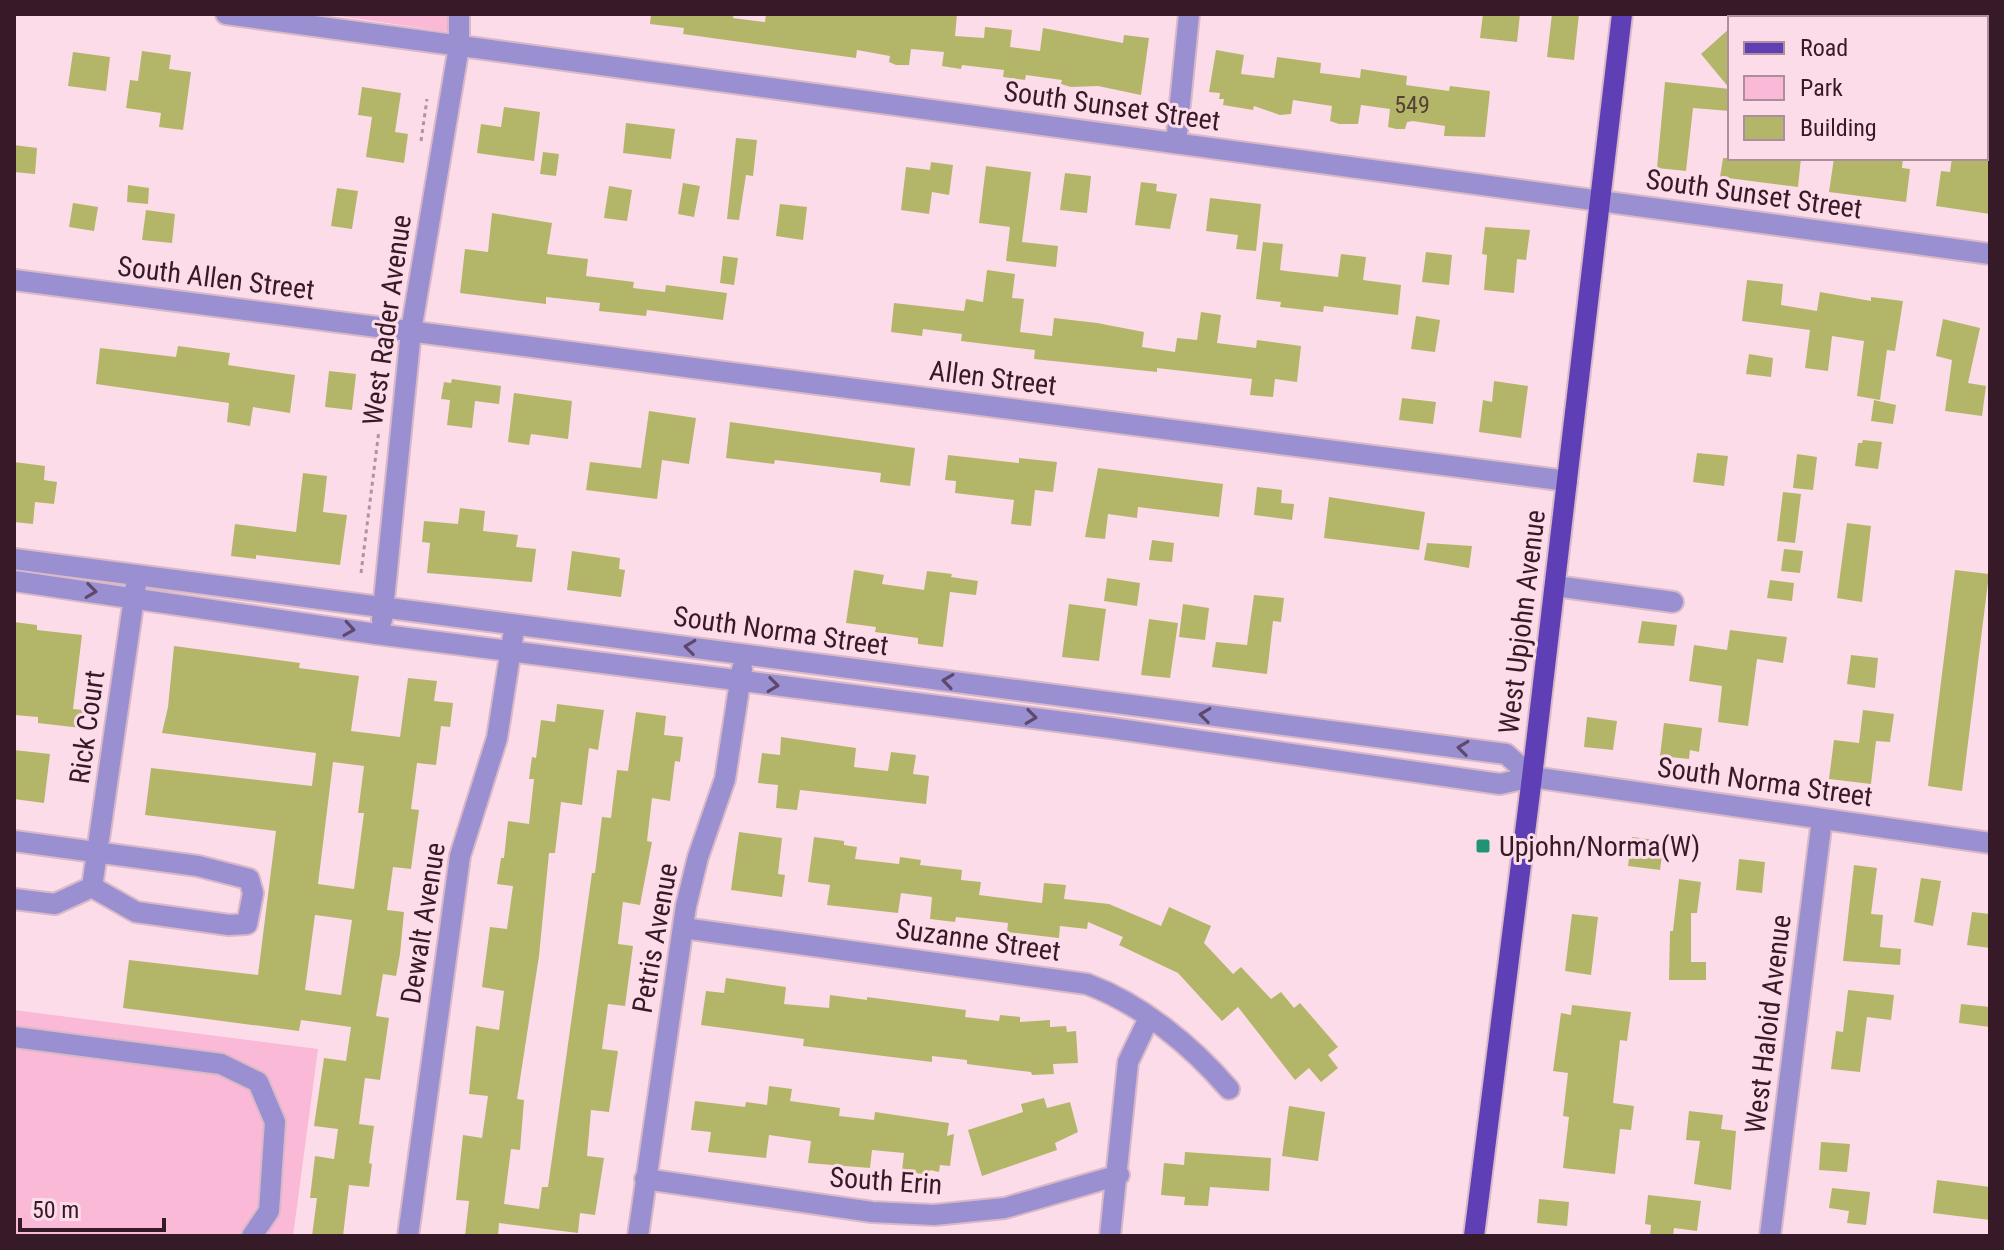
<svg xmlns="http://www.w3.org/2000/svg" width="2004" height="1250" viewBox="0 0 2004 1250" font-family="'Roboto Condensed',sans-serif">
<style>
.green{fill:#fab9d6}
.building{fill:#b3b668;fill-rule:evenodd}
.lines{fill:none;stroke-linecap:round;stroke-linejoin:round}
.minor-casing{stroke:#d9b9c7;stroke-width:24}
.major-casing{stroke:#d9b9c7;stroke-width:24}
.path{stroke:#b192a0;stroke-width:3;stroke-dasharray:4 4;stroke-linecap:butt}
.minor{stroke:#9a90d1;stroke-width:20}
.major{stroke:#5f3fb6;stroke-width:20}
.oneway{stroke:#5e496c}
.poi-dot{fill:#219375;stroke:#fddcea;stroke-width:3}
.labels{text-anchor:middle;dominant-baseline:central;stroke-width:6;stroke-linejoin:round;paint-order:stroke}
.number-label{font-size:24px;fill:#554138}
.street-label{font-size:28px;fill:#361a28;stroke:#fddcea}
.poi-label{font-size:28px;fill:#361a28;stroke:#fddcea;text-anchor:start}
</style>
<rect width="100%" height="100%" fill="#fddcea"/>
<path class="green" d="M326 14H450L448 32Z
M14 1010 318 1049 293 1236H14Z"/>
<path class="building" d="M651 14H734L733 18 765 22 766 14H957L955 36 984 38 985 27 1012 30 1010 47 1040 51 1043 28 1123 43 1124 35 1149 38 1141 95 1098 86 1071 87 1061 84 1062 80 1026 75 1025 80 1003 77 1004 70 962 65 961 69 942 66 944 52 911 49 909 65H896L889 62 890 56 857 50 856 58 683 34 684 28 650 24Z
M1483 14H1520L1517 42 1480 38Z
M1552 14H1579L1574 60 1547 57Z
M1730 28V89L1701 54Z
M1216 50 1244 55 1241 74 1274 78 1277 57 1321 63 1320 73 1360 78 1361 69 1407 76 1406 85 1449 91 1450 86 1490 91 1485 137 1444 136 1445 126 1413 121 1407 122 1405 129H1396L1388 127 1390 109 1361 105 1358 124H1339L1330 121 1332 106 1293 100 1291 114 1280 115 1254 106 1253 110 1223 105 1224 99H1219L1220 93 1209 92Z
M142 51 171 55 169 69 191 72 183 130 159 127 161 113 126 108 130 80 138 81Z
M73 52 110 57 106 91 68 86Z
M1665 82 1730 89V111L1693 108 1686 171 1657 168Z
M362 87 401 93 395 132 408 134 404 163 366 157 372 117 358 115Z
M504 107 540 112 534 161 477 153 481 124 501 127Z
M626 123 675 129 671 159 623 153Z
M736 138 757 140 753 176 746 175 739 220 727 219Z
M14 145 37 148 35 174 14 172Z
M543 152 559 154 556 176 540 174Z
M1723 158H1801L1798 187 1720 177Z
M1834 158H1903L1902 168 1910 169 1906 202 1829 192Z
M1952 158H1990V214L1936 206 1941 171 1950 172Z
M931 162 953 165 949 195 932 192 929 214 901 210 906 167 930 170Z
M986 166 1031 172 1022 242 1058 246 1056 267 1006 261 1010 227 979 223Z
M1065 173 1091 176 1087 213 1060 210Z
M1141 182 1157 184 1156 191 1177 194 1170 229 1135 225Z
M683 183 700 186 694 217 678 214Z
M128 185 149 188 148 204 127 202Z
M609 186 632 190 627 221 604 218Z
M337 188 358 191 352 229 331 226Z
M1210 198 1261 204 1256 251 1236 249 1238 235 1206 231Z
M73 203 98 207 94 231 69 227Z
M780 204 807 207 803 240 776 236Z
M146 210 175 214 172 243 142 240Z
M492 213 552 223 547 254 588 259 586 276 634 282 633 288 665 292 666 285 727 293 723 320 647 310 646 316 599 311 600 303 546 297V304L460 293 465 249 488 252Z
M1485 227 1530 230 1526 260 1517 259 1514 293 1484 290 1487 255 1482 254Z
M1263 242 1283 244 1280 270 1286 271 1338 277 1341 254 1366 257 1363 280 1401 285 1398 315 1324 306 1323 312 1280 307 1281 302 1256 299Z
M1426 252 1452 255 1449 285 1422 282Z
M723 256 738 258 734 285 720 283Z
M987 270 1015 274 1012 298 1024 299 1020 332 1052 336 1054 318 1097 323 1144 332 1142 347 1175 352 1177 338 1197 340 1201 312 1221 315 1217 343 1256 348 1257 340 1301 346 1297 382 1275 379 1273 397 1250 395 1252 379 1157 368V372L1034 359 1035 350 961 341 962 334 923 329 922 336 891 332 894 303 964 311 966 299 983 302Z
M1747 280 1783 284 1781 305 1817 311 1820 292 1871 301V297L1903 301 1895 351 1887 350 1880 400 1857 396 1864 341 1832 336 1828 371 1805 368 1810 330 1742 321Z
M1416 316 1440 320 1435 352 1411 349Z
M1943 319 1980 328 1968 383 1986 386 1982 416 1945 411 1952 360 1936 356Z
M178 346 230 353 228 365 295 375 290 413 253 407 250 426 227 422 229 403 96 384 100 348 176 357Z
M1749 354 1773 358 1771 377 1746 374Z
M329 371 356 374 352 410 325 407Z
M452 379 501 386 499 404 475 401 472 428 447 425 450 400 441 399 444 382 451 383Z
M1494 381 1528 386 1521 438 1479 432 1483 400 1492 402Z
M514 393 572 401 568 439 531 434 529 445 508 442Z
M1402 398 1436 402 1433 424 1399 420Z
M1874 400 1896 405 1893 424 1871 421Z
M649 411 696 418 689 464 662 460 657 499 586 490 590 462 641 468Z
M730 422 915 448 910 486 880 482 881 473 775 460 774 464 726 458Z
M1863 440 1882 442 1878 469 1855 466 1858 443H1862Z
M1697 453 1728 456 1724 486 1693 482Z
M1797 454 1817 457 1813 490 1793 488Z
M948 455 1019 463V458L1057 462 1053 492 1035 490 1031 526 1011 524 1014 500 955 493 956 481 945 480Z
M14 462 45 466 44 480 57 482 54 504 35 502 33 524 14 522Z
M1098 468 1223 484 1219 517 1138 507 1137 518 1108 514 1105 539 1085 537Z
M303 473 327 476 323 512 347 515 340 565 256 555V559L231 556 235 524 296 532Z
M1257 487 1282 490 1281 503 1294 504 1292 520 1254 515Z
M1783 492 1801 494 1795 543 1777 541Z
M1329 497 1425 512 1419 550 1324 538Z
M460 508 485 511 483 531 518 535 516 547 536 549 532 582 427 573 430 543 422 542 424 521 458 524Z
M1847 523 1871 526 1862 602 1837 598Z
M1152 540 1174 543 1172 562 1149 560Z
M1427 543 1472 546 1469 568 1424 560Z
M1784 549 1803 551 1800 573 1781 571Z
M572 551 620 558 619 569 625 570 621 597 567 590Z
M854 570 884 575 882 584 924 590 927 571 952 574 951 577 978 581 976 595 950 592 943 647 918 644V638L875 632 876 627 846 623Z
M1955 570 1989 574 1962 791 1928 786Z
M1107 578 1140 583 1137 606 1104 601Z
M1770 580 1794 583 1792 601 1767 598Z
M1254 595 1284 598 1281 622 1273 621 1267 674 1212 667 1216 642 1247 645Z
M1069 604 1106 609 1099 661 1062 657Z
M1183 604 1209 608 1205 640 1179 637Z
M1149 619 1178 623 1170 678 1141 675Z
M1642 621 1677 625 1674 646 1638 643Z
M14 622 37 625V630L82 635 73 709 83 710 81 728 38 723V717L14 715Z
M1730 630 1787 637 1783 663 1757 659 1748 726 1718 722 1722 686 1689 681 1694 645 1727 650Z
M174 646 300 663 299 668 359 676 351 731 400 737 408 678 437 681 434 701 453 703 450 727 441 726 436 765 417 763 411 809 419 810 411 869 393 867 387 910 404 912 400 954 396 976 383 974 376 1016 389 1018 380 1080 365 1078 359 1124 374 1126 369 1163 372 1164 369 1187 349 1185 343 1236H312L317 1198H310L315 1156 334 1159 338 1129 314 1126 324 1058 346 1061 351 1027 301 1020 299 1031 123 1008 129 960 258 975 276 831 145 815 151 768 312 786 316 753 162 733 168 707ZM333 762 364 766 358 813H364L354 889 318 884ZM315 915 352 920 341 995 305 990Z
M1851 655 1878 658 1875 688 1847 684Z
M557 704 604 710 598 750 589 748 582 805 561 802 555 853H549L539 956 517 1099 524 1100 520 1150 511 1149 504 1204 539 1209 542 1187H548L592 873H595L602 817 611 818 617 770 628 771 636 712 666 716 664 735 683 737 680 762 675 761 670 801 652 798 647 841 652 842 640 905 623 902 618 944 633 946 625 1006 608 1004 602 1049 618 1051 609 1112 591 1110 587 1156 604 1158 595 1215 580 1213 578 1233 499 1223 498 1236H465L469 1201 456 1200 463 1135 482 1138 488 1096 469 1094 476 1026 499 1030 504 991 482 987 490 927 507 929 513 886 497 884 501 858H504L508 821 529 824 534 779H529L532 757 536 758 541 720 555 722Z
M1863 710 1894 714 1890 742 1876 741 1871 784 1829 779 1834 740 1859 743Z
M1587 717 1617 721 1613 750 1584 747Z
M1664 723 1702 728 1699 752 1690 750 1689 759 1660 756Z
M781 737 856 748 854 767 888 771 891 752 916 755 913 774 929 776 926 804 800 790 797 810 776 808 778 785 758 783 762 753 780 755Z
M14 750 50 754 44 803 14 799Z
M739 832 782 838 778 874 785 875 782 897 731 890Z
M814 837 844 841V845L857 847 855 859 899 864 900 857 921 860 920 865 962 870 961 880 981 882 979 895 1042 903 1044 883 1066 885 1064 899 1109 904 1161 926 1169 907 1211 926 1204 943 1233 974 1241 967 1271 999 1281 992 1294 1008 1300 1003 1338 1047 1328 1055 1338 1068 1321 1082 1309 1068 1295 1080 1238 1007 1222 1021 1178 973 1119 945 1123 937 1088 922 1087 929 1060 926 1059 938 1007 932 1008 923 956 917 955 922 930 919 932 897 901 893 898 913 827 905 830 885 808 882Z
M1632 837 1664 841 1660 870 1628 866Z
M1739 859 1765 862 1762 893 1736 890Z
M1854 865 1877 868 1871 914 1883 915 1880 947 1901 949 1900 965 1843 961Z
M1921 878 1941 881 1933 926 1914 922Z
M1679 879 1701 882 1697 913H1691V962H1706V980H1669L1670 931H1673Z
M1972 912 1990 914V948L1967 945Z
M1572 914 1598 917 1591 975 1565 971Z
M726 978 786 987 784 1004 829 1008 830 995 867 1000V997L966 1010 965 1017 999 1021 1000 1015 1020 1017V1022L1050 1020V1027L1066 1026 1067 1032 1076 1031 1078 1063 1053 1064 1054 1074 1032 1075 1031 1072 967 1064V1060L932 1056V1062L803 1046 804 1039 701 1025 706 991 724 993Z
M1848 990 1894 995 1891 1020 1867 1017 1860 1072 1831 1069 1836 1031 1843 1032Z
M1961 1004 1990 1007V1027L1959 1023Z
M1572 1005 1631 1012 1627 1041 1620 1040 1613 1103 1634 1106 1631 1130 1620 1129 1615 1174 1563 1168 1569 1117 1563 1116 1568 1073 1553 1071 1561 1013 1571 1015Z
M769 1086 792 1089 790 1101 840 1108 839 1116 874 1120 875 1112 949 1123 947 1136 954 1134 950 1166 940 1165 939 1172 930 1170 929 1175 902 1171 904 1153 872 1150 870 1168 808 1163 811 1141 769 1135 766 1158 708 1152 711 1132 691 1130 695 1101 745 1107 746 1102 767 1105Z
M1044 1098 1047 1108 1070 1102 1078 1132 1055 1143 1057 1150 982 1176 968 1130 1023 1112 1021 1104Z
M1289 1106 1325 1112 1318 1161 1282 1156Z
M1689 1111 1723 1115 1721 1129 1736 1131 1731 1190 1694 1184 1700 1141 1686 1140Z
M1821 1142 1850 1144 1847 1172 1819 1170Z
M1185 1152 1271 1158 1269 1191 1210 1187 1208 1206 1184 1205 1185 1197 1161 1195 1164 1163 1184 1165Z
M1937 1180 1990 1187V1220L1933 1213Z
M1832 1188 1870 1192 1866 1225 1847 1223 1849 1211 1829 1208Z
M1648 1195 1701 1201 1697 1231 1674 1228 1673 1236H1650L1651 1225 1645 1224Z
M1539 1199 1569 1202 1567 1226 1537 1223Z"/>
<g class="lines">
<g class="minor-casing">
<path id="minor" d="M226 14 1990 254
M1906 14 1935 18
M1986 25 1990 26
M1176 143 1189 14
M14 280 1567 481
M14 559 1506 754 1532 777
M14 581 376 634 1111 728 1500 784 1532 777 1990 843
M1555 586 1673 602
M382 620 411 331 459 46V14
M14 841 198 866 249 879 253 893 247 924 229 925 136 912 92 887
M92 887 136 584
M14 899 55 904 92 887
M683 928 1087 984C1141 1004 1191 1045 1229 1089
M14 1037 221 1064 258 1082 275 1122 269 1211 252 1236
M645 1179 872 1212 934 1215 1005 1208 1119 1175
M408 1236 460 856 497 738 513 636
M638 1236 686 906 698 857 725 779 742 669
M1110 1236 1128 1062 1149 1018
M1770 1236 1822 819"/>
</g>
<g class="major-casing">
<path id="major" d="M1474 1236 1532 777 1622 14"/>
</g>
<path class="path" d="M421 141 427 99
M361 573 379 430"/>
<use href="#minor" class="minor"/>
<use href="#major" class="major"/>
</g>
<defs><path id="oneway-chevron" d="M-2-3.5L2.5 0L-2 3.5" fill="none" stroke-width="1.6" stroke-linecap="round" stroke-linejoin="round" transform="scale(2)"/></defs>
<g class="oneway">
<use href="#oneway-chevron" transform="translate(91 591) rotate(7)"/>
<use href="#oneway-chevron" transform="translate(349 629) rotate(9)"/>
<use href="#oneway-chevron" transform="translate(690 647) rotate(-173)"/>
<use href="#oneway-chevron" transform="translate(948 681) rotate(-172)"/>
<use href="#oneway-chevron" transform="translate(773 685) rotate(7)"/>
<use href="#oneway-chevron" transform="translate(1205 715) rotate(-173)"/>
<use href="#oneway-chevron" transform="translate(1031 717) rotate(7)"/>
<use href="#oneway-chevron" transform="translate(1463 748) rotate(-173)"/>
</g>
<rect class="poi-dot" x="1475" y="838" width="16" height="16" rx="4"/>
<g class="labels">
<g class="number-label">
<text x="1412" y="105">549</text>
</g>
<g class="street-label">
<text transform="translate(1112 106) rotate(8)">South Sunset Street</text>
<text transform="translate(1754 194) rotate(8)">South Sunset Street</text>
<text transform="translate(216 278) rotate(7)">South Allen Street</text>
<text transform="translate(387 320) rotate(-82)">West Rader Avenue</text>
<text transform="translate(993 378) rotate(7)">Allen Street</text>
<text transform="translate(1522 622) rotate(-83)">West Upjohn Avenue</text>
<text transform="translate(781 631) rotate(8)">South Norma Street</text>
<text transform="translate(87 727) rotate(-82)">Rick Court</text>
<text transform="translate(1765 782) rotate(8)">South Norma Street</text>
<text transform="translate(423 923) rotate(-81)">Dewalt Avenue</text>
<text transform="translate(655 938) rotate(-80)">Petris Avenue</text>
<text transform="translate(978 940) rotate(8)">Suzanne Street</text>
<text transform="translate(1768 1024) rotate(-83)">West Haloid Avenue</text>
<text transform="translate(886 1181) rotate(4)">South Erin</text>
</g>
<g class="poi-label">
<text x="1499" y="846">Upjohn/Norma(W)</text>
</g>
</g>
<rect width="2004" height="1250" fill="none" stroke="#361a28" stroke-width="32"/>
<rect x="1728" y="16" width="260" height="144" fill="#fddcea" stroke="#ad8e9c" stroke-width="2"/>
<rect x="1744" y="42" width="40" height="12" fill="#5f3fb6" stroke="#ad8e9c" stroke-width="2"/>
<text x="1800" y="56" font-size="24" fill="#361a28">Road</text>
<rect x="1744" y="76" width="40" height="24" fill="#fab9d6" stroke="#ad8e9c" stroke-width="2"/>
<text x="1800" y="96" font-size="24" fill="#361a28">Park</text>
<rect x="1744" y="116" width="40" height="24" fill="#b3b668" stroke="#ad8e9c" stroke-width="2"/>
<text x="1800" y="136" font-size="24" fill="#361a28">Building</text>
<path d="M20 1218v12h144v-12" fill="none" stroke="#361a28" stroke-width="4"/>
<text x="32" y="1218" font-size="24" fill="#361a28" stroke="#fddcea" stroke-width="6" paint-order="stroke">50 m</text>
</svg>
